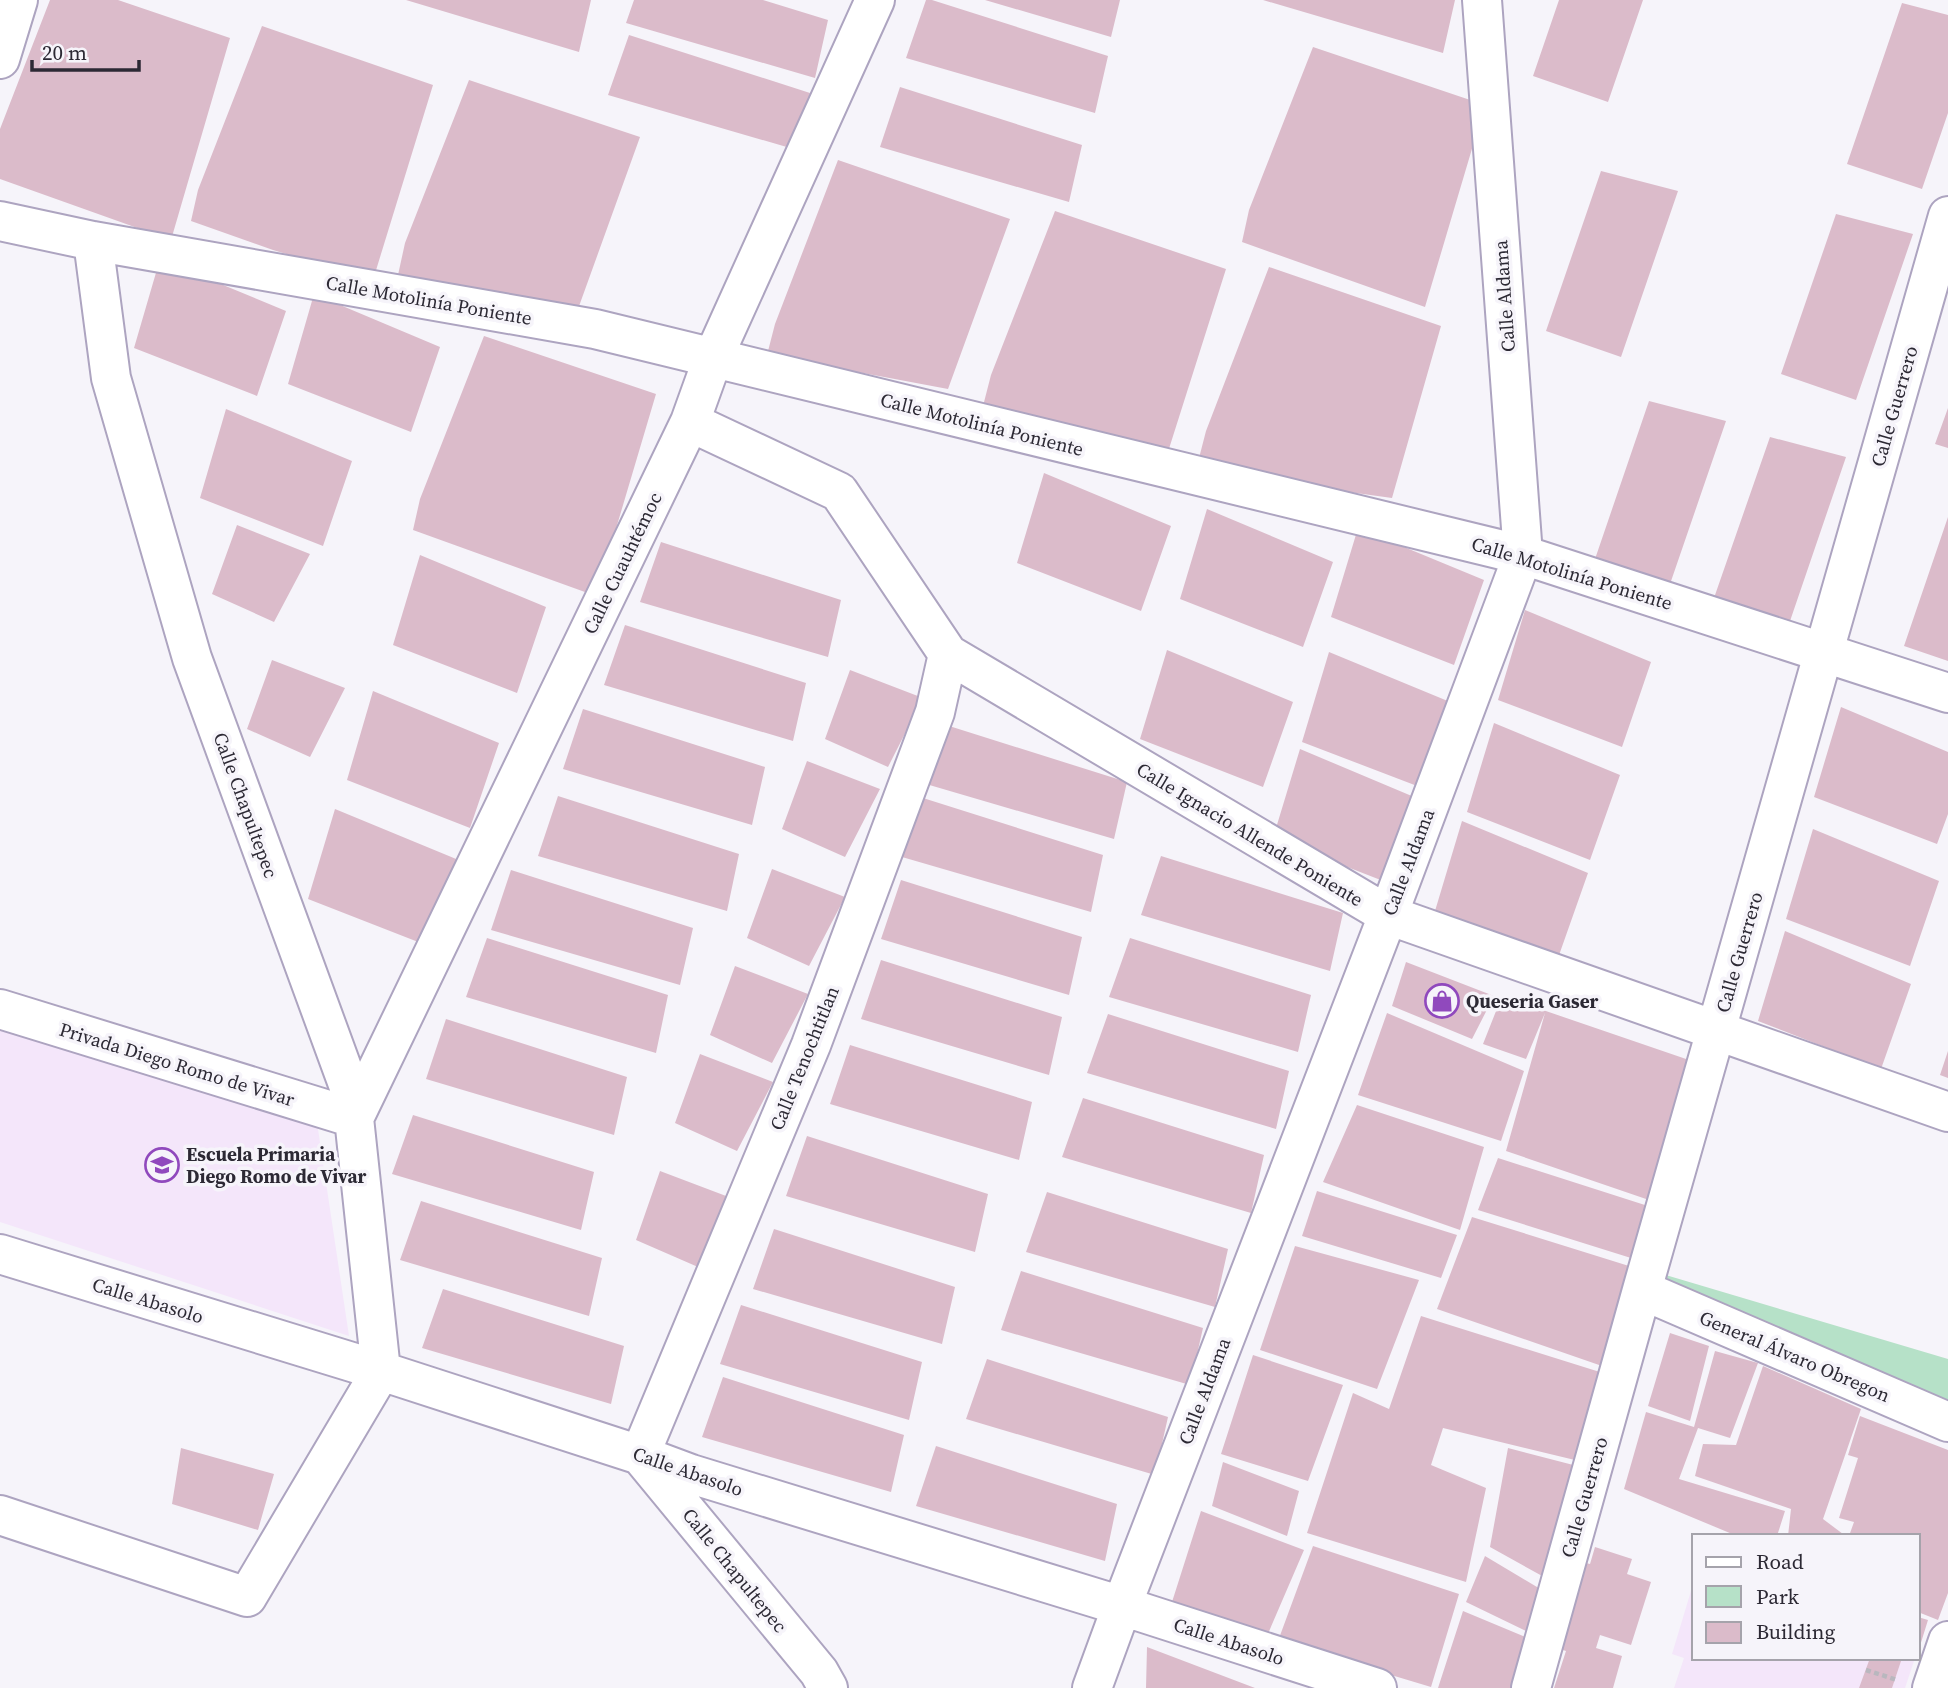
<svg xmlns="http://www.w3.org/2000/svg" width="1948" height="1688" viewBox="0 0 1948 1688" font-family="'Source Serif 4',serif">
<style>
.education{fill:#f4e6fa}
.green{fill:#b6e1c8}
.building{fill:#dbbbca}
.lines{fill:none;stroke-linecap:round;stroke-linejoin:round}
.minor-casing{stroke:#ada4c0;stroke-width:42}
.path{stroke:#b9b7be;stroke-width:4.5;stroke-dasharray:5 3.5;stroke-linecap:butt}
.minor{stroke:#fff;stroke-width:38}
.labels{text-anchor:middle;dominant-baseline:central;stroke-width:7;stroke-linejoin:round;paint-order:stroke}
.street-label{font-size:19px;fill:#2c2934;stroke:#f6f4fa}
.poi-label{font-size:19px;font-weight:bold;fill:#2c2934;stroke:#f6f4fa;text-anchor:start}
</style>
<rect width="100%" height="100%" fill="#f6f4fa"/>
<path class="education" d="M0 1021 315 1109 349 1336 0 1222Z
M1694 1581V1658H1915L1905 1688H1674L1684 1658 1672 1654Z"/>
<path class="green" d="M1659 1273 1948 1359V1403L1654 1291Z"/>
<path class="building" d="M50 0H118L230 38 171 240 0 179V129Z
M406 0H591L579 52Z
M634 0H763L828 20 815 78 626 23Z
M926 0H932L1108 56 1095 113 906 58Z
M985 0H1120L1111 37Z
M1263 0H1455L1443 53Z
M1559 0H1643L1608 102 1533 76Z
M1902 3 1948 15V113L1922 189 1847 164Z
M262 26 433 85 373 280 273 250 191 221 198 190Z
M629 35 810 93 797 150 608 95Z
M1313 47 1485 105 1425 307 1242 242 1249 210Z
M469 80 640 137 578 309 482 296 398 275 405 243Z
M900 87 1082 145 1069 202 880 147Z
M838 160 1010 219 948 389 767 355 775 324Z
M1601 171 1678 191 1621 357 1546 331Z
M1055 211 1226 269 1167 455 983 406 991 375Z
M1836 214 1913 234 1856 400 1781 374Z
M160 259 286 311 257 396 134 348Z
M1269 267 1441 326 1392 498 1284 483 1198 462 1206 431Z
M314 294 440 347 411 432 288 384Z
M484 336 656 394 596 596 413 530 420 499Z
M1649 401 1726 421 1669 587 1594 562Z
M1948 408V448L1935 444Z
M226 409 352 461 323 546 200 498Z
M1770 437 1846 457 1789 624 1714 598Z
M1044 473 1171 526 1141 611 1017 563Z
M1207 509 1333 562 1303 647 1180 599Z
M1948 517V661L1904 646Z
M237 525 310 554 274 622 212 594Z
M1358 528 1484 580 1454 665 1331 617Z
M661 542 841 600 828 657 640 602Z
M420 555 546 607 517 693 393 645Z
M1525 610 1651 662 1622 747 1498 700Z
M625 625 806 683 793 741 604 685Z
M1167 650 1293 702 1263 787 1140 739Z
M1329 652 1455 704 1425 789 1302 742Z
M272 660 345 688 310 757 247 729Z
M850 670 923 698 888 767 825 739Z
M373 691 499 743 470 828 347 780Z
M1841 707 1948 752V814L1937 844 1814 797Z
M583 709 765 767 752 825 563 769Z
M1494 723 1620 775 1590 860 1467 812Z
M946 725 1127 782 1114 839 926 784Z
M1300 749 1426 802 1396 886 1273 838Z
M807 761 880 789 845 857 782 829Z
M558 796 739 854 727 911 538 856Z
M923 798 1103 855 1091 912 902 857Z
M335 809 461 861 431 947 308 899Z
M1462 821 1588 873 1558 958 1435 911Z
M1813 829 1939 881 1910 966 1786 919Z
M1161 856 1343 913 1330 971 1141 915Z
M772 869 845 897 809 966 747 938Z
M511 870 693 928 680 985 491 930Z
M901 880 1082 937 1069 995 881 939Z
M1785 931 1911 984 1881 1069 1758 1021Z
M487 938 668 995 656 1053 466 997Z
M1130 938 1311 995 1298 1052 1109 997Z
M881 960 1062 1017 1049 1075 861 1019Z
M1406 962 1494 996 1472 1039 1392 1006Z
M735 966 808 994 772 1063 710 1035Z
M1502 996 1689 1060 1649 1200 1506 1151 1545 1013 1526 1059 1483 1044Z
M1387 1013 1524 1071 1501 1141 1358 1095Z
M1108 1014 1289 1071 1276 1129 1087 1073Z
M446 1019 627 1077 614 1135 426 1079Z
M850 1045 1032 1102 1019 1160 830 1104Z
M1948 1051V1078L1940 1075Z
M700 1054 773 1082 737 1151 675 1123Z
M1083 1098 1264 1155 1251 1213 1062 1157Z
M1357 1105 1484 1147 1460 1230 1323 1182Z
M413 1115 594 1172 581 1230 392 1174Z
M807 1136 988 1194 975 1252 786 1196Z
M1498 1158 1648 1206 1631 1258 1478 1210Z
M660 1171 734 1199 698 1267 636 1240Z
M1317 1191 1457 1235 1441 1278 1302 1236Z
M1047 1192 1228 1249 1215 1307 1026 1252Z
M421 1201 602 1258 589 1316 400 1260Z
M1472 1217 1629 1266 1602 1366 1437 1309Z
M774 1229 955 1287 942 1344 753 1289Z
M1295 1246 1419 1280 1377 1389 1260 1350Z
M1021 1271 1203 1328 1190 1385 1001 1330Z
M443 1289 624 1346 611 1404 422 1348Z
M741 1305 922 1362 909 1420 720 1364Z
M1421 1316 1603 1373 1579 1461 1443 1428 1431 1465 1486 1488 1466 1582 1307 1533 1353 1393 1389 1409Z
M1670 1333 1709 1346 1690 1421 1648 1406Z
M1715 1351 1758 1363 1730 1438 1698 1428 1679 1479 1785 1511 1777 1536H1737L1624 1489 1646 1412 1694 1427Z
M1253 1355 1343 1385 1308 1481 1221 1454Z
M987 1359 1168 1417 1155 1475 966 1419Z
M1763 1366 1861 1409 1823 1519 1843 1534 1842 1536H1788L1791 1509 1695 1476 1703 1444 1736 1445Z
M723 1377 904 1435 891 1492 702 1437Z
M1860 1416 1948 1450V1593L1938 1620 1918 1612V1536H1849L1854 1522 1839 1518 1858 1458 1848 1455Z
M936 1446 1117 1504 1105 1561 916 1506Z
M181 1448 274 1474 258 1530 172 1504Z
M1508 1448 1581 1467 1544 1577 1490 1547Z
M1223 1462 1299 1491 1287 1536 1212 1506Z
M1201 1511 1304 1550 1267 1636 1172 1602Z
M1313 1546 1459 1594 1431 1687 1278 1641Z
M1595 1547 1632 1559 1627 1574 1651 1582 1631 1645 1600 1635 1596 1648 1622 1656 1613 1688H1554L1566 1651 1560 1649 1567 1624 1586 1563 1590 1564Z
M1485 1556 1542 1590 1528 1632 1466 1602Z
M1463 1611 1528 1638 1515 1688H1438Z
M1918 1617 1928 1620 1919 1649H1918Z
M1147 1647 1255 1688H1146Z
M1870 1658H1902L1892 1688H1859Z"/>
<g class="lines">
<g class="minor-casing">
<path id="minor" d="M0 59 18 0
M0 221 93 241 595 329 1523 555 1948 693
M690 422 839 492 948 654 1388 915 1948 1112
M0 1009 354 1118 690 422 713 358 875 0
M0 1254 381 1371 640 1455 691 1474 1122 1606 1377 1688
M1642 1290 1948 1422
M0 1515 247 1597 381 1371 354 1118 349 1087 192 658 111 378 93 241
M828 1688 819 1672 640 1455 811 1045 935 712 948 654
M1092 1688 1129 1587 1388 915 1523 555 1482 0
M1531 1688 1642 1290 1948 216
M1932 1688 1948 1641"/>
</g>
<path class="path" d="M1866 1670 1897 1680"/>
<use href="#minor" class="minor"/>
</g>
<defs>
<g id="shop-ring" transform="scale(1.75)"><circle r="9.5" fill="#f6f4fa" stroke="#9049bd" stroke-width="1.5"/><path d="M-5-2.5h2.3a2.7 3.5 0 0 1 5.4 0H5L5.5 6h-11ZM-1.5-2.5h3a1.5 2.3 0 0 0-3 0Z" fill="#9049bd"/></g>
<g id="school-ring" transform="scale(1.75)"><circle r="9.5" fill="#f6f4fa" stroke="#9049bd" stroke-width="1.5"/><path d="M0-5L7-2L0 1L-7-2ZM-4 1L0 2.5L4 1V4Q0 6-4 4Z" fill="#9049bd"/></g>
</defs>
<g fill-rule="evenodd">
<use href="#shop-ring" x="1442" y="1001"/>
<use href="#school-ring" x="162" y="1165"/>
</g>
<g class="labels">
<g class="street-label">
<text transform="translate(1504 296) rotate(-94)">Calle Aldama</text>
<text transform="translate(429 300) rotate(10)">Calle Motolinía Poniente</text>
<text transform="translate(1894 406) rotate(-74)">Calle Guerrero</text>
<text transform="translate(982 424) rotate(14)">Calle Motolinía Poniente</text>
<text transform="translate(622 563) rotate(-64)">Calle Cuauhtémoc</text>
<text transform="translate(1572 573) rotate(17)">Calle Motolinía Poniente</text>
<text transform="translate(246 805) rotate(70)">Calle Chapultepec</text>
<text transform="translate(1250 834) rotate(31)">Calle Ignacio Allende Poniente</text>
<text transform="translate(1408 862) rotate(-69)">Calle Aldama</text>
<text transform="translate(1739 952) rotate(-74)">Calle Guerrero</text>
<text transform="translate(804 1058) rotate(-68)">Calle Tenochtitlan</text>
<text transform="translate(177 1064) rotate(17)">Privada Diego Romo de Vivar</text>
<text transform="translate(148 1300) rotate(17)">Calle Abasolo</text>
<text transform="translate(1795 1356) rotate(23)">General Álvaro Obregon</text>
<text transform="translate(1204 1391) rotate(-69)">Calle Aldama</text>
<text transform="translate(688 1471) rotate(19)">Calle Abasolo</text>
<text transform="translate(1584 1497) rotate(-74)">Calle Guerrero</text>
<text transform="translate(735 1570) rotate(51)">Calle Chapultepec</text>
<text transform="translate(1229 1641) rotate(18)">Calle Abasolo</text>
</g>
<g class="poi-label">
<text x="1466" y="1001">Queseria Gaser</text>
<text x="186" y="1154">Escuela Primaria<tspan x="186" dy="22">Diego Romo de Vivar</tspan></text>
</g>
</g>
<rect x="1692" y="1534" width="228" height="126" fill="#f6f4fa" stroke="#a5a3ab" stroke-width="2"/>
<rect x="1706" y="1557" width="35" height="10" fill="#ffffff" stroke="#a5a3ab" stroke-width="2"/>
<text x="1756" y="1569" font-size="21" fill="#2c2934">Road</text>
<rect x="1706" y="1586" width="35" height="21" fill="#b6e1c8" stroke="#a5a3ab" stroke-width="2"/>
<text x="1756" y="1604" font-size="21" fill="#2c2934">Park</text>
<rect x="1706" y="1622" width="35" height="21" fill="#dbbbca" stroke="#a5a3ab" stroke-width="2"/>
<text x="1756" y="1639" font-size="21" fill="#2c2934">Building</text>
<path d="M32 60v10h107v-10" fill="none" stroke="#2c2934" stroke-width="3.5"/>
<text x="42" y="60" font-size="21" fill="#2c2934" stroke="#f6f4fa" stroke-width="5" paint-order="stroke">20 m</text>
</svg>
